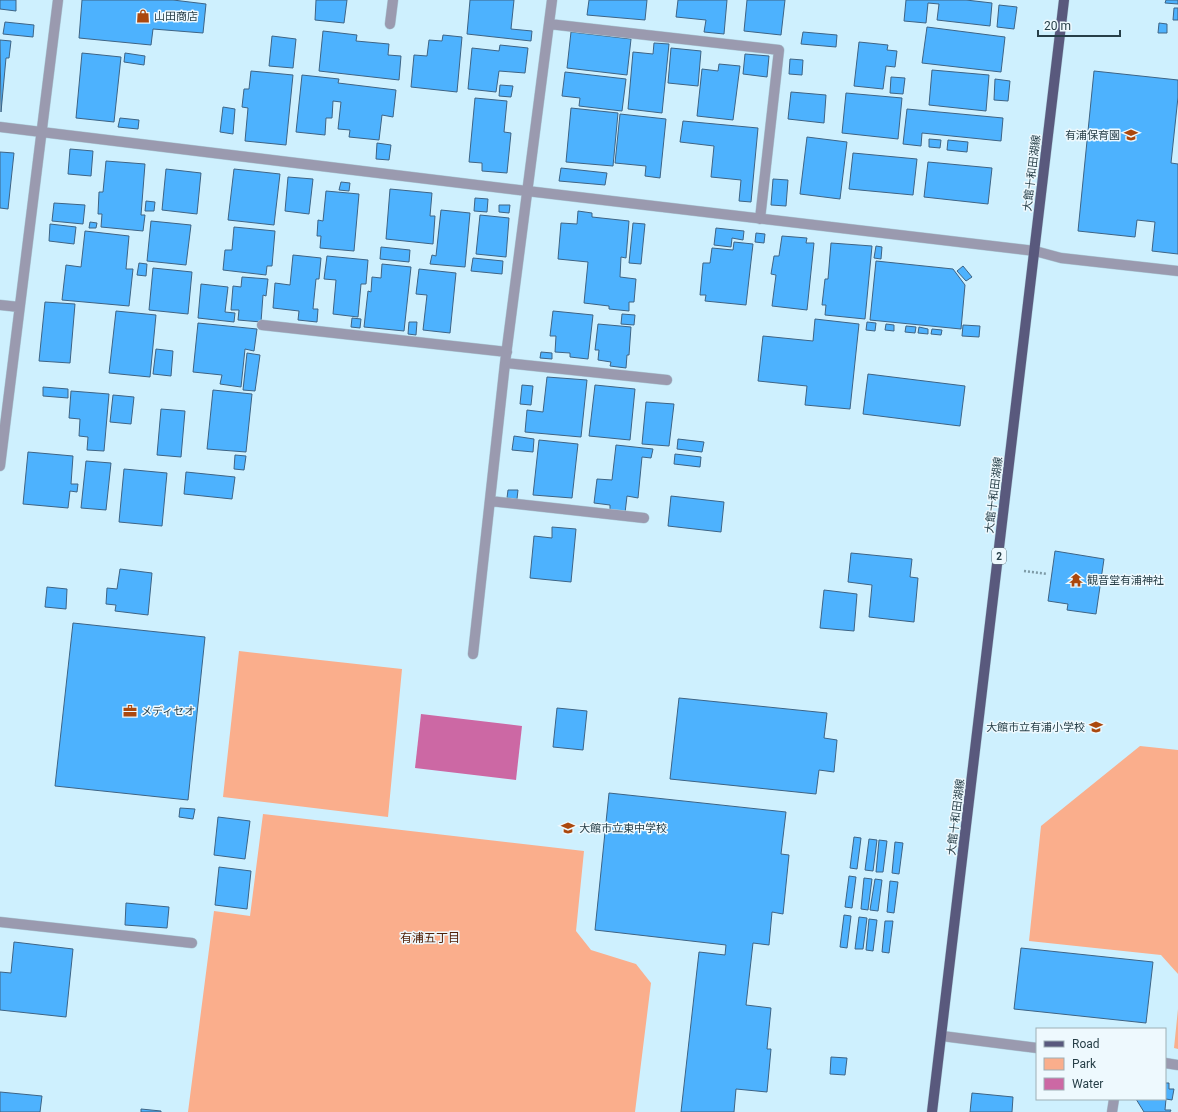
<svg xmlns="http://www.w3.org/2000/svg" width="1178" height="1112" viewBox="0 0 1178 1112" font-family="Roboto,'Noto Sans JP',sans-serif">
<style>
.green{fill:#faae8c}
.water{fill:#cc68a4}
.building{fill:#4db2fe;stroke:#3e6485}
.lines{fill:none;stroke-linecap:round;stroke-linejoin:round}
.minor-casing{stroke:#adcdda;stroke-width:11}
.major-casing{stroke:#adcdda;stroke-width:11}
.path{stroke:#7e9ba7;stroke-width:2.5;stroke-dasharray:2 2;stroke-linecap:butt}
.minor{stroke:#9a9aaf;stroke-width:10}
.major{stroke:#59597d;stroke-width:10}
.labels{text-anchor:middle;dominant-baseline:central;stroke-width:3;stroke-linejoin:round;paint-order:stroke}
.shield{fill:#eef9fe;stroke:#63777f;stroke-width:1}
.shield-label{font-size:10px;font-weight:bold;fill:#273f48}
.poi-label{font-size:11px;fill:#273f48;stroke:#eef9fe;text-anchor:start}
.street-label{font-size:11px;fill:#273f48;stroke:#eef9fe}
.neighbourhood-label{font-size:12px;fill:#512108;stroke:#eef9fe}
</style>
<rect width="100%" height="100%" fill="#cef0fe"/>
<path class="green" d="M239 651 402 669 388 817 223 797Z
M1140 746 1178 750V974L1161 955 1029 941 1041 826Z
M263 814 584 851 576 931 591 950 636 964 651 983 635 1112H188L214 911 250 916Z
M1178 1009V1049L1174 1048Z"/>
<path class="water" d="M421 714 522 726 516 780 415 768Z"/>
<path class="building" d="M0 0H16V11L0 9Z
M82 0H173L206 4 203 33 153 29 151 45 79 38Z
M316 0H347L344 23 315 20Z
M470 0H514L511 29 532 31 531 41 467 34Z
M589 0H647L645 20 587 15Z
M678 0H727L724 34 704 32 706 20 676 17Z
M747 0H785L781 35 744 31Z
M906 0H966L992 3 990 26 937 20 939 4 928 3 926 23 904 21Z
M1166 0H1178V4L1165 3Z
M999 5 1017 7 1014 29 997 27Z
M1174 8H1178V20H1173Z
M5 22 34 25 33 37 3 34Z
M1159 23 1167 24V33H1158Z
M927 27 1005 37 1001 72 922 63Z
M323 31 357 35 356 41 389 44 388 55 401 56 399 80 319 71Z
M571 32 631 39 627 75 567 68Z
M803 32 837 35 836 47 801 44Z
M443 35 462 37 457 92 411 87 414 55 427 56 429 40 442 41Z
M272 36 296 39 293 68 269 66Z
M0 40 11 41 9 58H6L1 112Z
M859 42 888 45 887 50 897 51 895 67 886 66 883 89 854 86Z
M654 43 669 44 662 113 628 109 633 52 653 54Z
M500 45 528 48 525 73 499 71 496 92 468 89 472 48 499 51Z
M671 48 701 51 698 86 668 83Z
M82 53 121 57 114 122 76 118Z
M125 53 145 56 144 65 124 62Z
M745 54 769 56 767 77 743 74Z
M790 59 803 60 802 75 789 74Z
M719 64 740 66 733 120 697 116 702 69 718 71Z
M932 70 989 75 986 111 929 105Z
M251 71 293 75 286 145 245 141 248 108 242 107 244 89H249Z
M1094 71 1178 80V97L1171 163 1178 164V254L1152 251 1155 222 1137 220 1135 237 1078 231Z
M565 72 626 79 622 111 579 106 580 98 562 96Z
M302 75 339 79 338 83 396 90 393 117 382 115 379 140 349 137 350 130 338 129 341 102 333 101 332 118H326L325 135 296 132Z
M891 77 905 78 903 94 890 93Z
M995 79 1010 81 1008 101 994 100Z
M500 85 513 86 511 97 499 96Z
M791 92 826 95 824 123 788 119Z
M846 93 902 98 898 139 842 133Z
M475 98 507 101 504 132 511 133 507 173 482 171V163L469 162Z
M223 107 235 109 233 134 220 132Z
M571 108 618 113 613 166 566 162Z
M907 109 1003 118 1001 141 922 133 921 146 903 144Z
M620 114 666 119 660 178 645 176 646 166 615 163Z
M120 118 139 120 138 129 118 127Z
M683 121 758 128 751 202 739 201 741 180 711 177 714 146 680 142Z
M807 137 847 142 840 199 800 194Z
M929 139 941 140 940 148 929 147Z
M948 140 968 142 967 152 947 150Z
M377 143 391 145 389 160 376 159Z
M70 149 93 151 91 176 68 174Z
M0 152 14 153 8 209 0 208Z
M853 153 917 159 913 195 849 189Z
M106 161 145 164 141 215H145L143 231 101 227 102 214H98L99 192H103Z
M928 162 992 168 988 204 924 197Z
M561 168 607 173 605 185 559 181Z
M166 169 201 173 197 214 162 210Z
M234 169 280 174 274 225 228 220Z
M288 177 313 179 309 214 285 211Z
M773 179 788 180 786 206 771 205Z
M341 182 350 183 349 191 339 190Z
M390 189 432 193 430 216H435L433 244 386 239Z
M326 191 359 194 354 251 320 248 321 236H317L318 220 323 221Z
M475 198 488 199 487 212 474 211Z
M146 201 155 202 154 211H145Z
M54 203 85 205 83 224 52 221Z
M499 205H510L509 213 499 212Z
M441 210 470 213 465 267 430 264 432 255 436 256Z
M578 211 592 213V217L629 221 626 258 621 257 620 277 636 279 634 302H629V311L609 309V306L584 303 588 262 558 259 561 223 577 224Z
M480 215 509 218 506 257 476 254Z
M151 221 191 225 186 265 147 261Z
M90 222 97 223 96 228H89Z
M633 223 645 224 641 264 629 263Z
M50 224 76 227 74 244 49 241Z
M234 227 275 231 272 266H267L266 275 223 270 225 250H232Z
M716 228 744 231 743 240 732 238 731 247 714 245Z
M85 231 129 236 126 269H133L129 306 62 300 66 265 81 267Z
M756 233 765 234 764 243 755 242Z
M782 236 807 238 806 243H814L807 310 772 306 776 275 771 274 774 256H779Z
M734 242 753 244 746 305 705 301 706 295H700L703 263H710L712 248 733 250Z
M831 243 872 246 865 319 825 315 826 305H822L825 279H828Z
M876 246 882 247 881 259 874 258Z
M381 247 410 250 409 262 380 259Z
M293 255 321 258 319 279H316L313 309H318L317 322 298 320 299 311 273 308 275 283 290 285Z
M327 256 368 260 366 284H361L358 317 333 314 336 280 324 279Z
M473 258 503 261 502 274 471 271Z
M876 261 953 269 965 285 961 329 870 320Z
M139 263 147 264 146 276 137 275Z
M382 264 411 267 404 331 364 327 368 291 371 292 372 277 381 278Z
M963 266 972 277 966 281 957 271Z
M153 268 192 272 188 314 149 310Z
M419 269 456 273 450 333 423 330 427 295 416 294Z
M242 277 268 279 266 296 263 295 261 322 238 320 239 310H231L233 286 241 287Z
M201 284 228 287 225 312 235 313 234 322 198 318Z
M45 302 75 304 70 363 39 361Z
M116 311 156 315 150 377 109 373Z
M553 311 593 315 588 359 570 357V353L555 352 556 336H550Z
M622 314 635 315 634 325 621 324Z
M352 318 361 319 360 328 351 327Z
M815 319 859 324 850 409 805 405 807 386 758 381 763 336 813 341Z
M409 322H417L416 335 408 334Z
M867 322 876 323 875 331 866 330Z
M198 323 257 329 254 351 245 349 241 387 220 384 222 375 193 372Z
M598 324 631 327 629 355H627L626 368 610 366 611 362 598 360 599 350H595Z
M886 324 894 325V331L885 330Z
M963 325 980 326 979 337 962 336Z
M906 326 916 327 915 333 905 332Z
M919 327 928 329V334L918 333Z
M932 329 942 330 941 335 931 334Z
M156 349 173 351 171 376 153 374Z
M541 352 552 353V359L540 358Z
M247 353 260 355 255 391 243 390Z
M868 374 965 386 960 426 863 414Z
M547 377 587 380 581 437 525 432 527 410 543 412Z
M522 385 533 386 531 405 520 404Z
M595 385 635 389 630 440 589 436Z
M43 387 68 389V398L43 396Z
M213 390 252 394 246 452 207 449Z
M71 391 109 394 104 451 87 450 88 437 79 436 80 419 69 418Z
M113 395 134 397 131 424 110 422Z
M646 402 674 404 669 446 642 444Z
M161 409 185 411 181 457 157 455Z
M514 436 534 439 533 452 512 450Z
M678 439 704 442 702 452 677 449Z
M539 440 578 444 572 498 533 495Z
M616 445 653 449 651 458 642 457 638 498 627 496 625 513 610 511V505L594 503 597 479 612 480Z
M28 452 73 456 71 484H78L77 492 70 491 68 508 23 504Z
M675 454 701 457 700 467 674 464Z
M235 455 246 456 244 470 234 469Z
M86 461 111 463 106 510 81 508Z
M124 469 167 473 162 526 119 522Z
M186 472 235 477 232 499 184 494Z
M508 490H518L517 499 507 498Z
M671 496 724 502 721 532 668 526Z
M552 527 576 529 571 582 530 578 534 536 552 538Z
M1055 551 1104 559 1096 614 1067 610 1068 604 1048 601Z
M851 553 912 559 910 577 918 578 914 622 869 617 872 585 848 582Z
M120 569 152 573 148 615 115 611 116 605 106 604 107 588 117 589Z
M47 587 67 589 66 609 45 607Z
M824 590 857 594 854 631 820 628Z
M73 623 205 637 188 800 55 786Z
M679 698 827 713 824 738 837 740 834 772 819 770 816 794 670 779Z
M557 708 587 711 583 750 553 747Z
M609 793 786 812 781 854 789 855 783 914 772 912 769 945 753 943 746 1005 771 1008 767 1049H771L767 1092 736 1089 734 1112H681L699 952 725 955 726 945 595 930Z
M180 808 195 809 193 819 179 817Z
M218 817 250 821 245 859 214 855Z
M854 837 861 838 857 869 850 868Z
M869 839 877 840 873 871 865 870Z
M879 840 887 841 883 872H876Z
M895 842 903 843 899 874 892 873Z
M219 867 251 871 247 909 215 905Z
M849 876 856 877 852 908 845 907Z
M864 878 872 879 868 910 861 909Z
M875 879 882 880 878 911 870 910Z
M890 881 898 882 894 913 887 912Z
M126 903 169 907 167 928 125 925Z
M844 915 851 916 847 948 840 947Z
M859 917 867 918 863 949H855Z
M869 919 877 920 873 951 866 950Z
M885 921H893L889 953 882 952Z
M14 942 73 949 66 1017 0 1010V972L11 973Z
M1021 948 1153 962 1146 1023 1014 1009Z
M831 1057 847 1058 845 1075 830 1074Z
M1165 1083H1169V1089H1174L1172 1100 1166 1099 1165 1110H1171L1170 1112H1144L1136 1099H1165Z
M0 1092 42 1096 40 1112H0Z
M972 1093 1013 1097 1012 1112H970Z
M141 1109 161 1111V1112H141Z"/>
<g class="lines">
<g class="minor-casing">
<path id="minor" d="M390 24 393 0
M549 24 779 50 760 219
M0 127 527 191 1035 251 1061 258 1178 271
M0 305 19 307
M262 325 507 352
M505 363 667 380
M0 466 58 0
M490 501 644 518
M473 654 505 363 552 0
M0 922 192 943
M942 1036 1037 1048
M1165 1063 1178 1065
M1112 1112 1114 1099"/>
</g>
<g class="major-casing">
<path id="major" d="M932 1112 1064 0"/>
</g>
<path class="path" d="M1024 571 1047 574"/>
<use href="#minor" class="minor"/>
<use href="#major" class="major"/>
</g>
<defs>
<g id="shop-bare" transform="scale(1.08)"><path d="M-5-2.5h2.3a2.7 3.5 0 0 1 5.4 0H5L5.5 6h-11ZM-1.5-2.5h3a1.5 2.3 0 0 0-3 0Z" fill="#ab480e" stroke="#eef9fe" stroke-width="2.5" paint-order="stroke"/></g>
<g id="school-bare" transform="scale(1.08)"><path d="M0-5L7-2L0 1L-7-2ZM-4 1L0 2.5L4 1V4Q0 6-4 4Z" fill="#ab480e" stroke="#eef9fe" stroke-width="2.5" paint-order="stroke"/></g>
<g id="temple-bare" transform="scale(1.08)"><path d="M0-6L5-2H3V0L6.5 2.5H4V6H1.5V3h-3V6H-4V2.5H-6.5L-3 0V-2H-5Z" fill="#ab480e" stroke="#eef9fe" stroke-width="2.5" paint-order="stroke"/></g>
<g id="office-bare" transform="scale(1.08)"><path d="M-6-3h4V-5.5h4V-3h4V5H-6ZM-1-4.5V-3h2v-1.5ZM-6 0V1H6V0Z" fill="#ab480e" stroke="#eef9fe" stroke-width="2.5" paint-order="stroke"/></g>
</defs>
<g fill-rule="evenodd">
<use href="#shop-bare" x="143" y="16"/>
<use href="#school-bare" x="1131" y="135"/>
<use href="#temple-bare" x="1076" y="580"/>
<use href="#office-bare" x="130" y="711"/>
<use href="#school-bare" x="1096" y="727"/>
<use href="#school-bare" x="568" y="828"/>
</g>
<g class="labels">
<rect class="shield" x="992" y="548" width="14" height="16" rx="3"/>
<g class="shield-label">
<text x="999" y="556">2</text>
</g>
<g class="poi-label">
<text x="154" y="16">山田商店</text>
<text x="1120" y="135" text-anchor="end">有浦保育園</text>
<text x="1087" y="580">観音堂有浦神社</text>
<text x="141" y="711">メディセオ</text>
<text x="1085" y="727" text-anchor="end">大館市立有浦小学校</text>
<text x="579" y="828">大館市立東中学校</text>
</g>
<g class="street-label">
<text transform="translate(1032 173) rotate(-83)">大館十和田湖線</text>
<text transform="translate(994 495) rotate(-83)">大館十和田湖線</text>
<text transform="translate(956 817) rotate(-83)">大館十和田湖線</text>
</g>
<g class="neighbourhood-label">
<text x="430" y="938">有浦五丁目</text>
</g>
</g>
<rect x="1036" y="1028" width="130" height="72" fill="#eef9fe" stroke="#9eafb5"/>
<rect x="1044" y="1041" width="20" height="6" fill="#59597d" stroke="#9eafb5"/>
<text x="1072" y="1048" font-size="12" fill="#273f48">Road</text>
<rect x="1044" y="1058" width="20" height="12" fill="#faae8c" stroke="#9eafb5"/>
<text x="1072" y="1068" font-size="12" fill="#273f48">Park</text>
<rect x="1044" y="1078" width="20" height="12" fill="#cc68a4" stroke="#9eafb5"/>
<text x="1072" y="1088" font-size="12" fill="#273f48">Water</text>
<path d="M1038 30v6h82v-6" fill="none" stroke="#273f48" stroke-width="2"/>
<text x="1044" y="30" font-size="12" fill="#273f48" stroke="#eef9fe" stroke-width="3" paint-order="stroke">20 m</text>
</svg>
